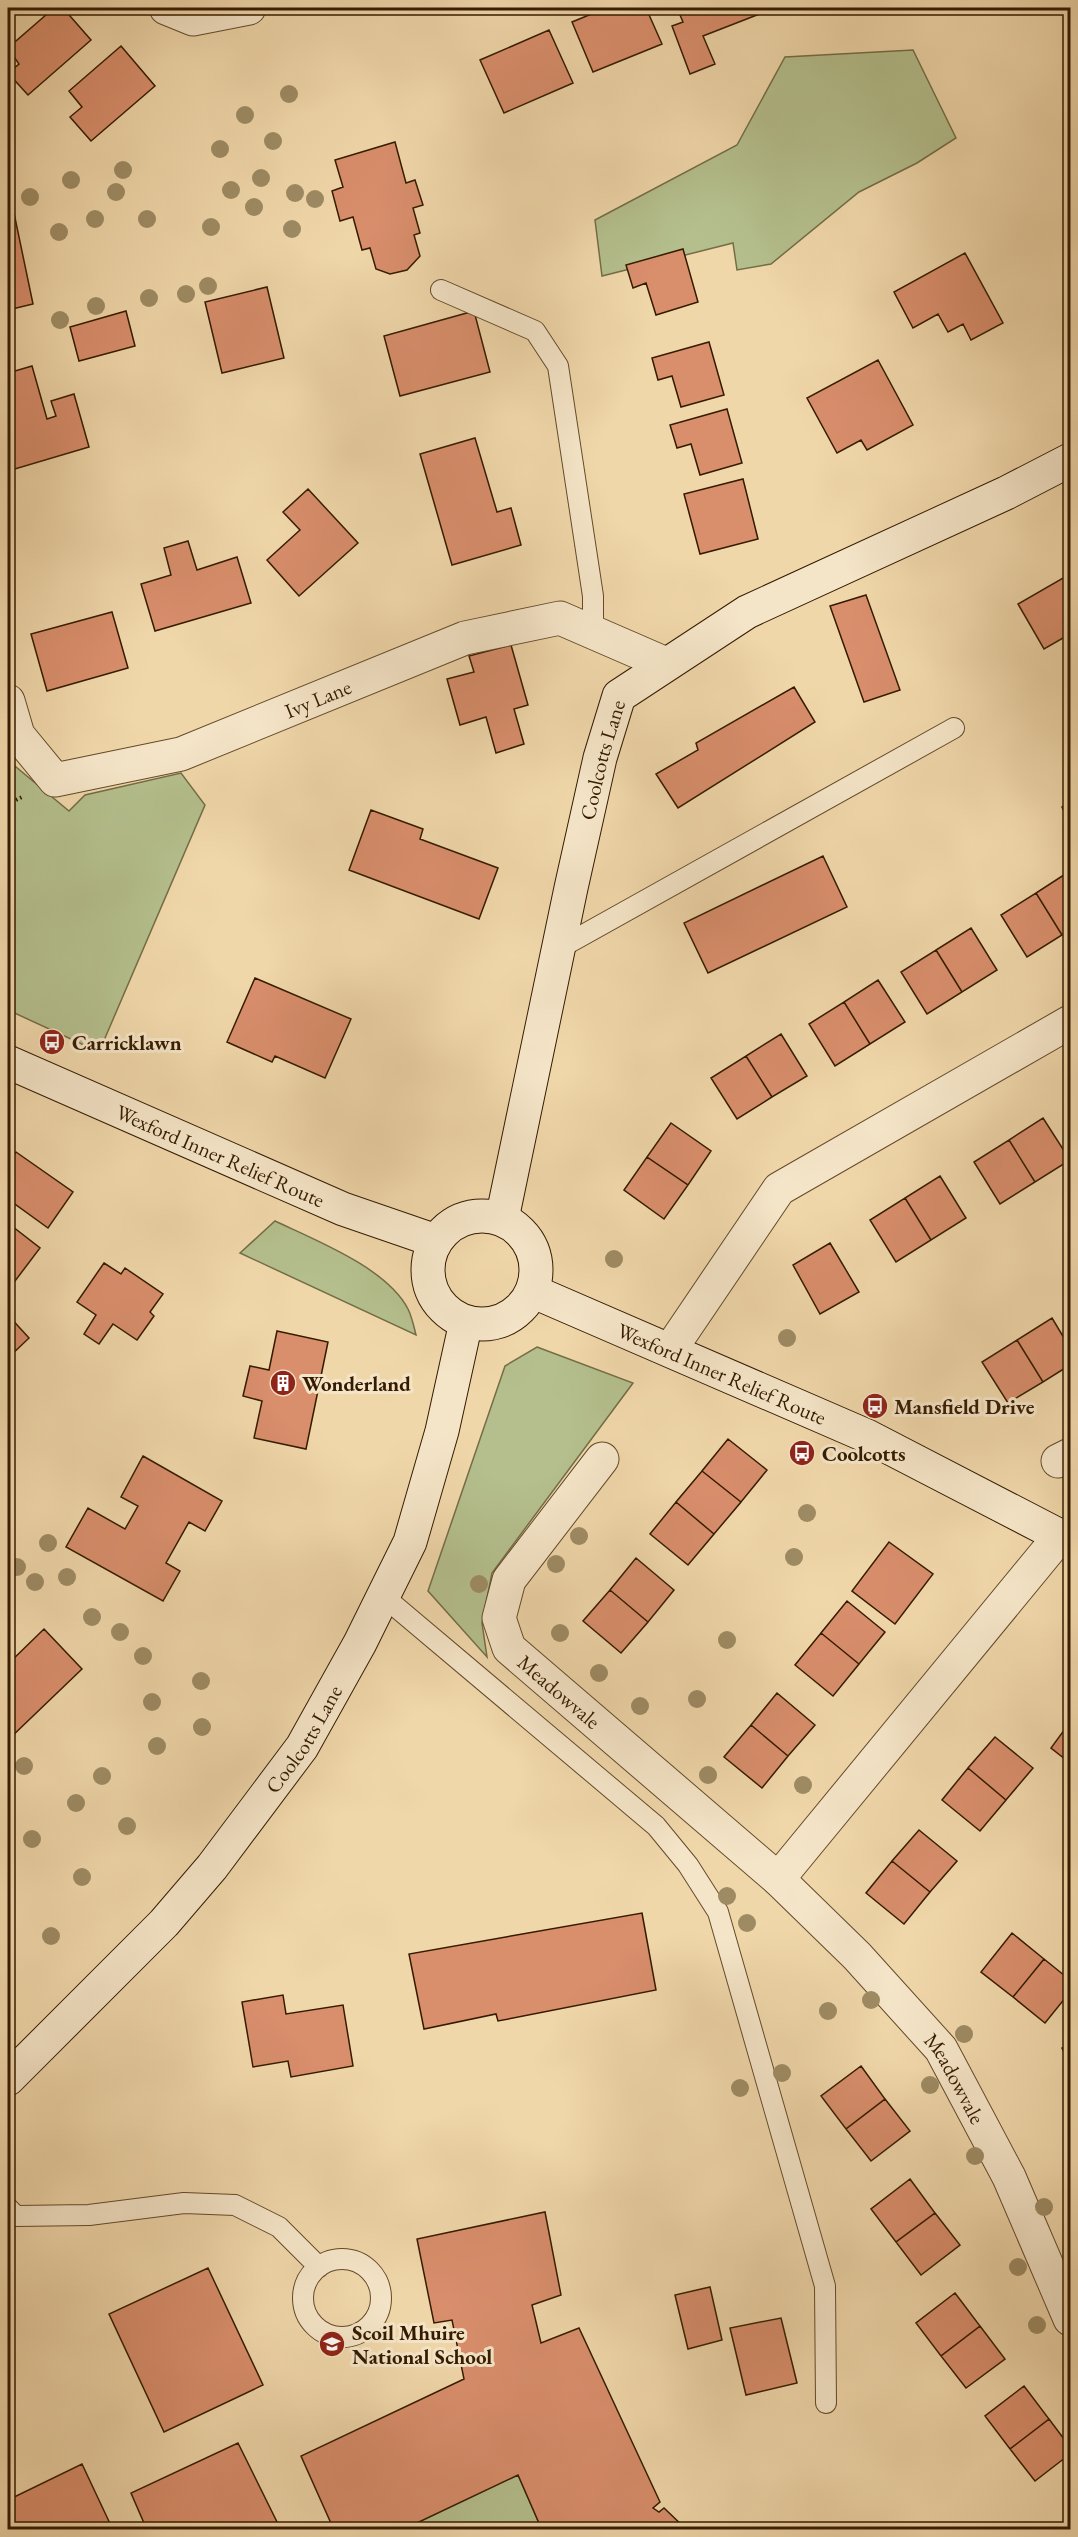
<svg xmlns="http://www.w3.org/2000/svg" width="1078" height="2537" viewBox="0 0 1078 2537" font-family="'EB Garamond',serif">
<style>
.green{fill:#b4bf8d;stroke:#746d46;stroke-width:1.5}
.building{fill:#d98e6c;stroke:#341b00;stroke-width:1.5}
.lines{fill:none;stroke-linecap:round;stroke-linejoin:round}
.lane-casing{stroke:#634a2a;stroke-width:22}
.street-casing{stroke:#634a2a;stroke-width:35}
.secondary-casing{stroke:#341b00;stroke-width:35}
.path{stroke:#341b00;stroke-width:4;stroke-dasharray:1.5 3;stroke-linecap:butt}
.lane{stroke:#f5e5c8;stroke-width:20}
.street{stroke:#f5e5c8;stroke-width:33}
.secondary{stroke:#f5e5c8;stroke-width:33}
.tree{fill:#9e8b64}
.labels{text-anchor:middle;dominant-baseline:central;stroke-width:6;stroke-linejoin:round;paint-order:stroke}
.street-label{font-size:21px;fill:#341b00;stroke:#f5e5c8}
.poi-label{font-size:21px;font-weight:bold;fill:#341b00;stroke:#f5e5c8;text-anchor:start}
</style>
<rect width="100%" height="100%" fill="#f0d7aa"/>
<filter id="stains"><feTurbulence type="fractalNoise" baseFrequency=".00333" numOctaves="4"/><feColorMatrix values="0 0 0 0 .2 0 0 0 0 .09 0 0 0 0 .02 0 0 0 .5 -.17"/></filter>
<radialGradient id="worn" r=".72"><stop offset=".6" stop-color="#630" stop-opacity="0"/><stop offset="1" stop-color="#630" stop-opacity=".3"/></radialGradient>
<path class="green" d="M913 50 956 138 917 163 859 192 771 264 737 270 733 243 602 276 595 220 737 145 785 57Z
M10 762 69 811 85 795 181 773 205 805 99 1052 8 1010V763Z
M275 1221C315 1240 387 1268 408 1309 412 1317 414 1327 416 1335L240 1253Z
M537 1347 633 1383 492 1573 482 1623 487 1657 428 1591 505 1366Z
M518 2475 542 2530H402Z"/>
<path class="building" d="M8 8H21L8 18Z
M54 8H63L91 40 28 95 8 73 19 64 8 48Z
M606 8H646L662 44 593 72 572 22Z
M677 8H760L762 13 703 36 715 64 690 74 672 26 683 22Z
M549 30 573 83 504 113 480 60Z
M121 46 155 86 91 141 70 117 82 107 69 91Z
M395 142 406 183 415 180 423 205 413 208 420 233 414 235 420 256 407 270 390 274 376 269 370 248 362 250 353 217 340 221 332 191 343 187 335 160Z
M14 213 33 304 8 310V214Z
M683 249 698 302 656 315 646 283 633 288 626 265Z
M965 253 1003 323 971 340 963 324 948 332 938 314 913 328 894 292Z
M267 287 284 358 222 373 205 302Z
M126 311 135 346 79 361 70 327Z
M474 311 490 372 400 396 384 336Z
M709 342 724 395 681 407 672 376 658 380 652 358Z
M878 360 913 425 867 450 861 440 837 453 807 398Z
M32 366 47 419 56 416 51 401 74 394 89 447 8 471V373Z
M727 409 742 463 700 475 691 444 677 448 670 425Z
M475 438 497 512 511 508 521 545 452 565 420 454Z
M743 479 758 539 700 554 684 494Z
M308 489 358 543 299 596 267 560 300 530 283 512Z
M188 541 197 570 237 557 251 603 155 631 141 584 171 575 164 548Z
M1070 574V634L1044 649 1018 604Z
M866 595 900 690 864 702 830 606Z
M112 612 128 668 47 691 31 634Z
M511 645 528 705 514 709 524 744 496 753 486 717 460 725 447 679 474 672 469 656Z
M794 687 815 722 678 808 656 774 698 750 696 743Z
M1070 802V825L1062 807Z
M371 810 423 829 420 839 498 868 479 919 349 870Z
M823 856 847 907 708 973 684 923Z
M1070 871V930L1062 935 1036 893Z
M1036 893 1062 935 1027 957 1001 915Z
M971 928 997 970 962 992 936 950Z
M936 950 962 992 927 1014 901 972Z
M255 978 351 1019 325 1078 275 1056 272 1062 227 1042Z
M878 980 905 1022 870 1044 844 1002Z
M844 1002 870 1044 835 1066 809 1024Z
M781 1034 807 1076 772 1097 746 1056Z
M746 1056 772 1097 737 1119 711 1078Z
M1043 1118 1070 1160 1035 1182 1009 1140Z
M671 1123 711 1151 688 1185 647 1157Z
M1009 1140 1035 1182 1000 1204 974 1162Z
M16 1152 73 1192 48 1228 8 1199V1163Z
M647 1157 688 1185 664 1219 624 1190Z
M940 1176 966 1218 931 1240 905 1198Z
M905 1198 931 1240 896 1262 870 1220Z
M8 1223 40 1248 12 1285 8 1282Z
M830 1243 859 1292 820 1314 793 1265Z
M104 1263 121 1274 125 1268 163 1294 150 1312 154 1316 137 1340 113 1324 99 1344 84 1334 96 1315 77 1302Z
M8 1315 29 1338 8 1358Z
M1052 1318 1070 1348V1365L1043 1382 1017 1340Z
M277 1331 328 1342 306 1449 254 1438 262 1401 243 1396 250 1366 269 1370Z
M1017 1340 1043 1382 1008 1403 982 1362Z
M728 1439 767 1470 741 1502 702 1471Z
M143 1456 222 1501 205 1531 189 1522 166 1563 180 1571 163 1601 66 1547 88 1508 125 1529 138 1506 121 1497Z
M702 1471 741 1502 714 1534 676 1502Z
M676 1502 714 1534 688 1565 650 1534Z
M889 1542 933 1574 895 1624 852 1591Z
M636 1558 674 1590 648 1622 610 1590Z
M610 1590 648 1622 621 1653 583 1621Z
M847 1601 885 1632 859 1664 821 1633Z
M44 1629 82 1669 8 1740V1664Z
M821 1633 859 1664 833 1696 795 1665Z
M777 1693 815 1725 788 1756 751 1725Z
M1070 1722V1763L1051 1748Z
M751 1725 788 1756 762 1788 724 1757Z
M995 1737 1033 1768 1006 1800 968 1768Z
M968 1768 1006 1800 980 1831 942 1800Z
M919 1830 957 1861 930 1892 892 1861Z
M892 1861 930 1892 904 1924 866 1893Z
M642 1913 656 1990 498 2021 496 2014 424 2029 409 1954Z
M1012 1933 1044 1959 1013 1997 981 1972Z
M1044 1959 1070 1980V1992L1045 2023 1013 1997Z
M283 1995 286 2014 343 2005 353 2066 291 2077 288 2061 253 2067 242 2002Z
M1070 2044V2065L1062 2048Z
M861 2066 885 2099 846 2129 821 2096Z
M885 2099 910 2131 871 2161 846 2129Z
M910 2179 935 2213 896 2242 871 2209Z
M545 2212 561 2295 532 2305 541 2343 579 2328 660 2502 653 2508 659 2512 664 2508 687 2530H542L518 2475 402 2530H334L301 2456 464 2379 452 2320 434 2323 417 2239Z
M935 2213 960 2245 921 2275 896 2242Z
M208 2268 263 2385 164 2432 109 2314Z
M710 2287 722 2340 688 2349 675 2295Z
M955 2293 980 2326 941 2356 916 2323Z
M781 2318 797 2383 746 2395 730 2328Z
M980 2326 1005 2359 966 2388 941 2356Z
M1024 2386 1049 2419 1010 2449 985 2416Z
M1049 2419 1070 2447V2454L1035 2481 1010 2449Z
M238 2443 281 2530H147L131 2493Z
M82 2464 113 2530H8V2500Z"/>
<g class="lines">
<g class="lane-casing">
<path id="lane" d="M441 290 535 331 558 366 593 596V631
M558 949 954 728
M383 1596 656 1826 688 1865 718 1912 825 2286 826 2403
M8 2208 16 2216 89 2215 184 2203 235 2205 279 2227 319 2267
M303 2298a39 39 0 1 1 78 0a39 39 0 1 1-78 0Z"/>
</g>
<g class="street-casing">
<g id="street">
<path d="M166 8 193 19 249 8"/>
<path id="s1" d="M8 701 18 735 55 780 181 754 465 638 560 618 666 664"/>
<path d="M670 1350 779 1189 1070 1022"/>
<path id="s2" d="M602 1459 509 1580 499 1618 509 1648 778 1879 857 1956 941 2049 1009 2177 1070 2319"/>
<path d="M1058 1461 1070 1455"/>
<path d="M778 1879 1060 1536"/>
</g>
</g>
<g class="secondary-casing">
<g id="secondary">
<path id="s3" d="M8 1062 343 1209 436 1241"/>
<circle cx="482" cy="1270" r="54"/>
<path id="s4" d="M502 1219 571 888 600 758 619 696 747 612 1006 493 1070 460"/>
<path id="s5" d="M532 1291 867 1436 1060 1536 1070 1544"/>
<path id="s6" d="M8 2079 164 1923 212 1867 302 1747 360 1643 410 1542 442 1431 466 1322"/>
</g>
</g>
<path class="path" d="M8 804 22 797"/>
<use href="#lane" class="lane"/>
<use href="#street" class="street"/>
<use href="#secondary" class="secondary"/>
</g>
<g class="tree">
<circle cx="289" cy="94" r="9"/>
<circle cx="245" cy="115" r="9"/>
<circle cx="273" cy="141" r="9"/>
<circle cx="220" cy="149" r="9"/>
<circle cx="123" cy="170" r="9"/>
<circle cx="261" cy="178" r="9"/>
<circle cx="71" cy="180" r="9"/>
<circle cx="231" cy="190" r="9"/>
<circle cx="116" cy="192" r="9"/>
<circle cx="295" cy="193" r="9"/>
<circle cx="30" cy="197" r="9"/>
<circle cx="315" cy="199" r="9"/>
<circle cx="254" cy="207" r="9"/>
<circle cx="95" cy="219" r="9"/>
<circle cx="147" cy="219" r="9"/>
<circle cx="211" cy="227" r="9"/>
<circle cx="292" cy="229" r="9"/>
<circle cx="59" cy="232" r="9"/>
<circle cx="208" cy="286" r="9"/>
<circle cx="186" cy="294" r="9"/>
<circle cx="149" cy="298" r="9"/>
<circle cx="96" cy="306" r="9"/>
<circle cx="60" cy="320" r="9"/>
<circle cx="614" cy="1259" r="9"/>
<circle cx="787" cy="1338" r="9"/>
<circle cx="807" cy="1513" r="9"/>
<circle cx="579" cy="1536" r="9"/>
<circle cx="48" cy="1543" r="9"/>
<circle cx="794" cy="1557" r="9"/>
<circle cx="556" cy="1564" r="9"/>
<circle cx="17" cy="1567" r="9"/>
<circle cx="67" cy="1577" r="9"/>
<circle cx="35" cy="1582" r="9"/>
<circle cx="479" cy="1584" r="9"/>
<circle cx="92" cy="1617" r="9"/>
<circle cx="120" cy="1632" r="9"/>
<circle cx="560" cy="1633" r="9"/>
<circle cx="727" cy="1640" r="9"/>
<circle cx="143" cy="1656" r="9"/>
<circle cx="599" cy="1673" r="9"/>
<circle cx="201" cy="1681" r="9"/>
<circle cx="697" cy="1699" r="9"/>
<circle cx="152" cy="1702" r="9"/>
<circle cx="640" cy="1706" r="9"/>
<circle cx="202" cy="1727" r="9"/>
<circle cx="157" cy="1746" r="9"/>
<circle cx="24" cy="1766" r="9"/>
<circle cx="708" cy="1775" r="9"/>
<circle cx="102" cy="1776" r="9"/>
<circle cx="803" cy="1785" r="9"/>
<circle cx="76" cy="1803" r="9"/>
<circle cx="127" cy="1826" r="9"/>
<circle cx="32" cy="1839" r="9"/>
<circle cx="82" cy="1877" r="9"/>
<circle cx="727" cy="1896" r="9"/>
<circle cx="747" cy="1923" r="9"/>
<circle cx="51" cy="1936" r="9"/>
<circle cx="871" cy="2000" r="9"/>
<circle cx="828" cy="2011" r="9"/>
<circle cx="964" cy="2034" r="9"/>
<circle cx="782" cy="2073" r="9"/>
<circle cx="930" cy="2085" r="9"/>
<circle cx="740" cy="2088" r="9"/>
<circle cx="975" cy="2156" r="9"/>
<circle cx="1044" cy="2207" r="9"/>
<circle cx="1018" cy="2267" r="9"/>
<circle cx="1037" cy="2325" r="9"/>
</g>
<defs>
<g id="bus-disc" transform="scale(1.35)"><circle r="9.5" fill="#8f2418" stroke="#f5e5c8"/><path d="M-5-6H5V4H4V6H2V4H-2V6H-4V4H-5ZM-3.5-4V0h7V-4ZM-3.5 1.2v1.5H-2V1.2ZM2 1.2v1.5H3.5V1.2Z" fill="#fff"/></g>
<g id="building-disc" transform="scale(1.35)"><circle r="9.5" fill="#8f2418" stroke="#f5e5c8"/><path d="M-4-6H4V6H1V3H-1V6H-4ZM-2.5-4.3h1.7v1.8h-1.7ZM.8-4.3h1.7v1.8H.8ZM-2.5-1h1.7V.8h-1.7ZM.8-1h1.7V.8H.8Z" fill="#fff"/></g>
<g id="school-disc" transform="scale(1.35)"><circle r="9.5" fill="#8f2418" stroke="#f5e5c8"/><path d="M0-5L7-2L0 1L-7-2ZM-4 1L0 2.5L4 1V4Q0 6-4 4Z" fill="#fff"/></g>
</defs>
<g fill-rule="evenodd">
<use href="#bus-disc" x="52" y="1042"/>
<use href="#building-disc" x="283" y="1383"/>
<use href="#bus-disc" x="875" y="1406"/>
<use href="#bus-disc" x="802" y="1453"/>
<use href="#school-disc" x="332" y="2344"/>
</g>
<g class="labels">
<g class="street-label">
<text stroke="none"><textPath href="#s1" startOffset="370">Ivy Lane</textPath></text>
<text stroke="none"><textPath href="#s4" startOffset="470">Coolcotts Lane</textPath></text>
<text stroke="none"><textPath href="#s3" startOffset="232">Wexford Inner Relief Route</textPath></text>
<text stroke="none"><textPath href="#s5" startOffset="207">Wexford Inner Relief Route</textPath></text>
<text stroke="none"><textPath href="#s2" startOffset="290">Meadowvale</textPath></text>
<text stroke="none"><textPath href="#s6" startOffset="452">Coolcotts Lane</textPath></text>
<text stroke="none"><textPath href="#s2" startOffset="846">Meadowvale</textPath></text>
</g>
<g class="poi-label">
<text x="72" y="1042">Carricklawn</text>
<text x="302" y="1383">Wonderland</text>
<text x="894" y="1406">Mansfield Drive</text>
<text x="822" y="1453">Coolcotts</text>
<text x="352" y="2332">Scoil Mhuire<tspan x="352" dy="24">National School</tspan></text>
</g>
</g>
<rect width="1078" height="2537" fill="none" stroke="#f0d7aa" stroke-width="30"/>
<rect x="9" y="9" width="1060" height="2519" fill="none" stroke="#341b00" stroke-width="3"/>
<rect x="15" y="15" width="1048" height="2507" fill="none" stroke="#341b00" stroke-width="1.5"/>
<rect width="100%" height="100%" filter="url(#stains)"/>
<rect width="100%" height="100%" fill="url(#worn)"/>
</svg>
